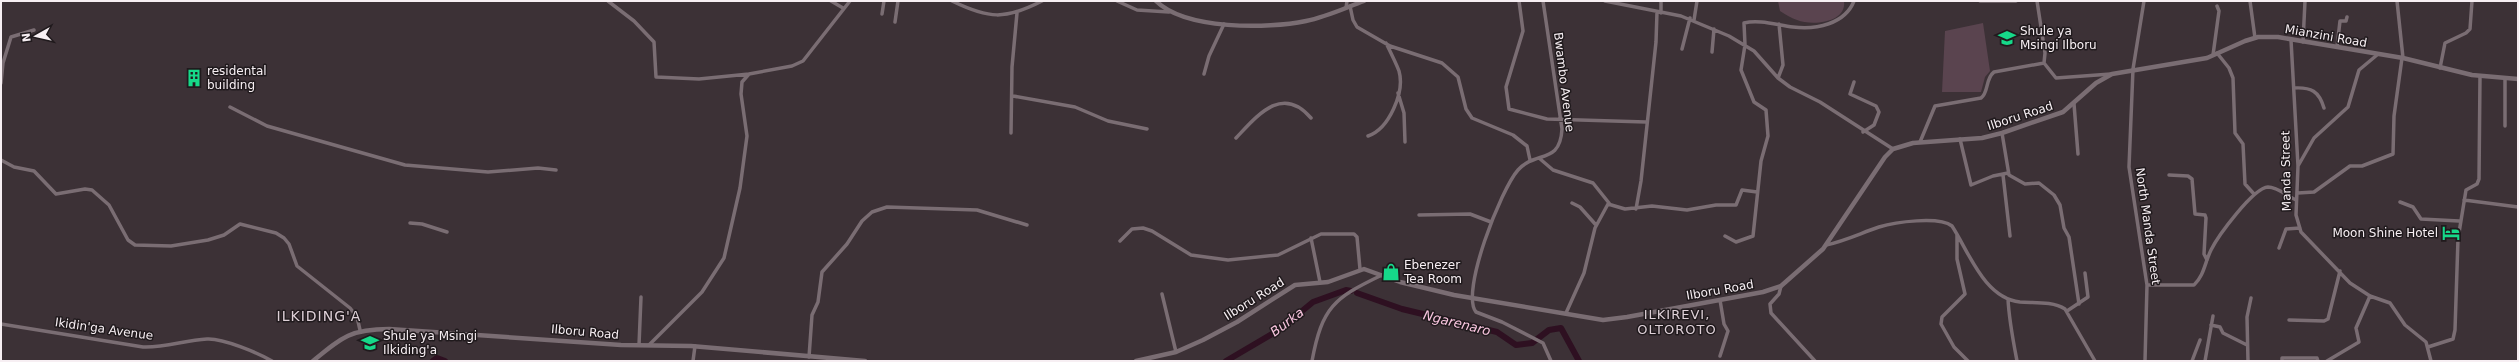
<svg xmlns="http://www.w3.org/2000/svg" width="2519" height="362" viewBox="0 0 2519 362" font-family="'DejaVu Sans',sans-serif">
<style>
.park{fill:#5a444f}
.lines{fill:none;stroke-linecap:round;stroke-linejoin:round}
.river{stroke:#2e1021;stroke-width:6}
.minor{stroke:#7a6d73;stroke-width:3.5}
.tertiary{stroke:#7a6d73;stroke-width:4.5}
.labels{text-anchor:middle;dominant-baseline:central;stroke-width:3;stroke-linejoin:round;paint-order:stroke}
.poi-label{font-size:12px;fill:#f7eff3;stroke:#201a1d;text-anchor:start}
.street-label{font-size:12px;fill:#f7eff3;stroke:#201a1d}
.neighbourhood-label{font-size:13px;letter-spacing:1px;fill:#dfd1d8;stroke:#201a1d}
.water-label{font-size:13px;font-style:italic;fill:#f8c4de;stroke:#201a1d}
.quarter-label{font-size:14px;letter-spacing:1px;fill:#dfd1d8;stroke:#201a1d}
</style>
<rect width="100%" height="100%" fill="#3c3136"/>
<path class="park" d="M1778 1H1844C1847 23 1812 26 1797 20 1791 18 1785 14 1780 11Z
M1983 23 1990 71 1985 77 1981 92H1942L1945 31Z"/>
<g class="lines">
<path class="river" d="M1357 293 1402 309 1497 332 1516 345 1532 343 1549 330 1561 328 1579 361
M433 361 437 358 445 361
M1226 361 1279 330 1313 302 1346 290 1351 291"/>
<path class="minor" d="M608 1 634 21 654 42 656 77 699 79 749 74
M831 1 843 8
M952 1C989 19 1005 20 1042 1
M1117 1 1137 10 1169 12
M1519 1 1523 31 1506 87 1509 109 1547 119 1646 122
M1543 1 1562 129C1560 165 1536 150 1518 170 1501 189 1460 293 1476 312L1502 322 1543 343 1551 361
M1605 1 1681 16 1729 36 1754 51 1778 78 1790 87 1820 102 1893 149
M1980 1H2016
M2144 1 2133 69 2129 167 2147 285 2145 361
M2250 1 2255 38
M2397 1 2403 58
M1350 6 1353 20 1357 27 1390 46 1442 63 1458 77 1466 109 1472 118 1513 135 1527 146 1530 160
M1346 8 1347 1
M1661 13V1
M882 14 884 1
M1694 20 1697 1
M895 22 898 1
M2291 40 2298 166 2296 215 2301 232 2350 283 2370 296 2390 303 2405 325 2426 342 2431 361
M2303 42 2305 1
M2337 47 2340 21H2346L2347 17
M1682 49 1690 18
M1712 52 1714 29
M2217 53 2229 68 2233 78 2235 133 2243 144 2245 184 2254 194
M2213 55 2219 11 2217 6
M2044 63 2056 78 2111 74
M2440 68 2445 43 2466 33 2470 29 2472 1
M1204 74 1209 56 1224 24
M1778 78 1783 65 1779 24
M1854 82 1850 94 1876 106 1879 112 1874 125 1863 132
M1 83 3 63 11 37 34 30
M2294 88C2311 87 2319 91 2324 108
M1398 93 1404 113 1405 142
M1013 96 1075 107 1108 121 1147 129
M2074 104 2078 154
M230 107 267 126 405 165 488 172 538 168 556 170
M2505 126V78
M1011 133 1012 67 1017 13
M2002 133 2009 175 2025 184 2039 183 2054 195 2060 205 2064 228 2069 237 2079 304
M1368 136C1389 129 1405 92 1399 71 1396 63 1390 51 1386 43
M1236 138C1257 116 1282 84 1311 118
M1960 139 1971 185 1993 176 2008 173
M1920 142 1935 106 1981 98C1989 92 1985 79 1994 72L2044 63 2045 53 2037 1
M1539 158 1553 170 1593 183 1609 203
M1 160 14 167 34 171 56 194 85 189 92 190 109 205 128 240 135 245 171 246 208 240 224 235 240 224 276 233 284 238 289 244 297 266 350 308 357 317 360 330
M2298 166 2314 138 2348 107 2359 70 2377 55
M2003 175 2010 236
M2169 175 2188 176 2192 179 2195 214 2205 215 2206 218 2204 254 2207 260
M2298 193 2314 192 2350 166H2362L2393 154 2394 116 2402 58
M2464 200 2518 207
M2400 202 2413 207 2421 219 2459 221
M1572 203 1580 207 1596 225
M1636 209 1641 181 1656 42 1657 12
M1419 215 1470 214 1491 222
M410 223 422 224 447 232
M1957 235V259L1965 294 1942 317 1941 324 1954 347 1968 361
M1725 236 1736 242 1753 236 1761 161 1768 136 1766 110 1754 102 1741 70 1745 45 1744 23C1759 19 1777 25 1793 27 1816 30 1845 24 1854 1
M1311 238 1320 282
M1120 241 1132 229 1143 228 1152 231 1191 255 1228 260 1278 255 1321 234H1354L1357 237 1360 269
M1826 245C1845 241 1861 233 1879 227 1895 222 1939 216 1952 226 1969 252 1984 298 2020 302 2034 303 2053 301 2065 309L2095 361
M2279 248 2286 229 2300 228
M2147 285H2194C2204 276 2205 262 2211 250 2218 236 2253 188 2268 187 2277 187 2288 196 2296 200
M1781 286 1779 294 1770 304 1771 313 1815 361
M1162 294 1176 352
M2008 299C2009 320 2013 340 2017 361
M1720 300 1724 324 1728 331 1720 356
M2067 311 2088 297 2085 273
M1566 313 1584 273 1595 228 1608 204 1625 209 1652 206 1687 210 1716 205H1736L1742 190 1757 192
M2289 320 2324 321 2328 319 2340 271
M1 324 143 347C165 348 185 340 207 339 223 338 258 353 272 361
M2211 325 2220 327 2223 333 2247 345
M639 345 641 297
M649 345 702 292 724 258 740 188 747 136 741 94 742 82 749 74 792 66 803 61 850 1
M2428 347 2453 339 2455 330 2458 239 2466 190 2477 184 2479 179 2480 76
M809 357 812 315 818 302 822 272 847 244 862 221 872 212 887 207 977 210 1027 225
M693 361 695 346
M1312 361C1322 307 1334 298 1382 275
M2192 361 2200 340
M2205 361 2213 316
M2248 361 2247 317 2251 298
M2282 361V358H2317L2318 361
M2327 361 2359 342 2356 328 2370 296"/>
<path class="tertiary" d="M1156 1C1185 30 1268 29 1306 21 1326 17 1345 8 1364 1
M313 361C342 337 351 329 389 329L621 345 691 346 865 361
M1136 361 1176 352 1203 340 1237 322 1295 285 1328 282 1364 269 1400 282 1454 295 1603 320 1627 317 1763 292 1781 286 1823 249 1885 157 1893 149 1913 143 1982 138 2002 133 2063 112 2096 83 2112 74 2207 58 2245 41 2258 37H2278L2403 58 2472 75 2518 79"/>
</g>
<defs>
<g id="school-bare" transform="scale(1.38)"><path d="M0-5L7-2L0 1L-7-2ZM-4 1L0 2.5L4 1V4Q0 6-4 4Z" fill="#16d989" stroke="#201a1d" stroke-width="2.5" paint-order="stroke"/></g>
<g id="building-bare" transform="scale(1.38)"><path d="M-4-6H4V6H1V3H-1V6H-4ZM-2.5-4.3h1.7v1.8h-1.7ZM.8-4.3h1.7v1.8H.8ZM-2.5-1h1.7V.8h-1.7ZM.8-1h1.7V.8H.8Z" fill="#16d989" stroke="#201a1d" stroke-width="2.5" paint-order="stroke"/></g>
<g id="hotel-bare" transform="scale(1.38)"><path d="M-6-4.5h1.5V1H6V5H4.5V3h-9V5H-6ZM-4 0a1.8 1.8 0 1 1 3.6 0ZM.5 0V-2.5h3Q6-2.5 6 0Z" fill="#16d989" stroke="#201a1d" stroke-width="2.5" paint-order="stroke"/></g>
<g id="shop-bare" transform="scale(1.38)"><path d="M-5-2.5h2.3a2.7 3.5 0 0 1 5.4 0H5L5.5 6h-11ZM-1.5-2.5h3a1.5 2.3 0 0 0-3 0Z" fill="#16d989" stroke="#201a1d" stroke-width="2.5" paint-order="stroke"/></g>
</defs>
<g fill-rule="evenodd">
<use href="#school-bare" x="2007" y="38"/>
<use href="#building-bare" x="194" y="78"/>
<use href="#hotel-bare" x="2451" y="233"/>
<use href="#shop-bare" x="1391" y="272"/>
<use href="#school-bare" x="370" y="343"/>
</g>
<g class="labels">
<g class="poi-label">
<text x="2020" y="31">Shule ya<tspan x="2020" dy="14">Msingi Ilboru</tspan></text>
<text x="207" y="71">residental<tspan x="207" dy="14">building</tspan></text>
<text x="2438" y="233" text-anchor="end">Moon Shine Hotel</text>
<text x="1404" y="265">Ebenezer<tspan x="1404" dy="14">Tea Room</tspan></text>
<text x="383" y="336">Shule ya Msingi<tspan x="383" dy="14">Ilkiding'a</tspan></text>
</g>
<g class="street-label">
<text transform="translate(2326 36) rotate(10)">Mianzini Road</text>
<text transform="translate(1564 82) rotate(83)">Bwambo Avenue</text>
<text transform="translate(2020 116) rotate(-18)">Ilboru Road</text>
<text transform="translate(2286 171) rotate(-91)">Manda Street</text>
<text transform="translate(2148 226) rotate(82)">North Manda Street</text>
<text transform="translate(1720 290) rotate(-10)">Ilboru Road</text>
<text transform="translate(1254 299) rotate(-32)">Ilboru Road</text>
<text transform="translate(104 329) rotate(8)">Ikidin'ga Avenue</text>
<text transform="translate(585 332) rotate(5)">Ilboru Road</text>
</g>
<g class="neighbourhood-label">
<text x="1677" y="314">ILKIREVI,<tspan x="1677" dy="15">OLTOROTO</tspan></text>
</g>
<g class="water-label">
<text transform="translate(1287 322) rotate(-37)">Burka</text>
<text transform="translate(1457 323) rotate(14)">Ngarenaro</text>
</g>
<g class="quarter-label">
<text x="319" y="316">ILKIDING'A</text>
</g>
</g>
<rect width="2519" height="362" fill="none" stroke="#f7eff3" stroke-width="4"/>
<g transform="translate(36 36) rotate(262)" stroke="#201a1d" stroke-width="3" paint-order="stroke">
<path d="M0-3L7 15L0 10L-7 15Z" fill="#f7eff3"/>
<text y="-6" font-size="11" font-weight="bold" text-anchor="middle" fill="#f7eff3">N</text>
</g>
</svg>
